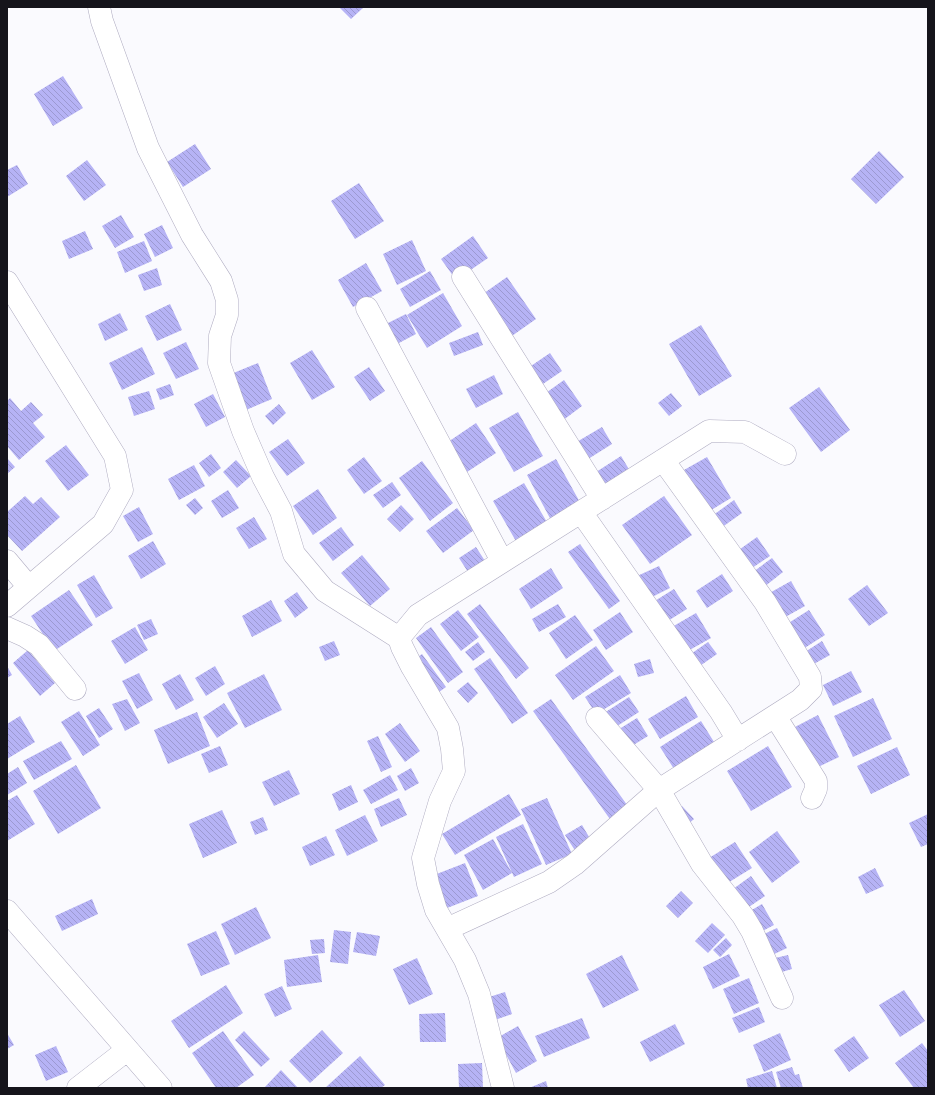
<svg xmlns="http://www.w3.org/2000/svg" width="935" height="1095" viewBox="0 0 935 1095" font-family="'Exo 2',sans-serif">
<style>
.building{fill:url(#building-back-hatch)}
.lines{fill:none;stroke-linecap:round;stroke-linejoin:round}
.minor-casing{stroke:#afacc1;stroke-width:23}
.minor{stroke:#fff;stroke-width:22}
</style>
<defs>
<pattern id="building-back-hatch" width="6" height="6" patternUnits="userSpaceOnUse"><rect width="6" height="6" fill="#b6b3f5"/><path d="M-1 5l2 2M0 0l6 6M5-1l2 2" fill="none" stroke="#9c99d1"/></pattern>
</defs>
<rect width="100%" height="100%" fill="#fafafe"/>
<path class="building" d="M339 7H364L351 19Z
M63 76 83 108 53 126 34 94Z
M195 144 211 169 183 187 167 162Z
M879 151 904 177 876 204 851 179Z
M87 160 106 185 84 201 66 176Z
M17 165 28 184 7 197V170Z
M359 183 384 221 355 239 331 201Z
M121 215 134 237 115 248 102 226Z
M162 225 173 248 155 257 144 234Z
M85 231 93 249 69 259 62 241Z
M473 236 488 258 456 280 441 259Z
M412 240 426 271 397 285 383 254Z
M144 241 152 261 125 273 117 252Z
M366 263 382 291 353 307 338 280Z
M157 268 162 285 144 291 138 275Z
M430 271 441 290 410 307 400 289Z
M507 277 536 319 509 338 480 296Z
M443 293 462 326 427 348 407 315Z
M170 304 182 330 157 341 145 316Z
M120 313 128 330 105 341 98 324Z
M406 314 416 334 399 343 400 345 393 349 382 326Z
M701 325 732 376 699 396 669 344Z
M478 332 483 345 454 356 449 343Z
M186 342 199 369 176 379 163 353Z
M142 347 155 374 122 390 109 363Z
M312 350 335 387 312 400 290 363Z
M550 353 562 371 540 386 528 368Z
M258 363 272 399 246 410 231 374Z
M369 367 385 391 370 401 354 377Z
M494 375 503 394 476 408 466 389Z
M564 380 582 406 562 421 543 395Z
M170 384 174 395 160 400 156 389Z
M819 387 850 430 821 452 789 408Z
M149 391 155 409 134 416 128 397Z
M671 393 682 406 669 416 658 403Z
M213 394 225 417 206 427 194 404Z
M10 398 21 411 31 402 43 415 33 423 45 437 19 460 7 446V401Z
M279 404 286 413 273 425 265 416Z
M518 412 543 456 514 472 489 428Z
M476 423 496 453 467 472 448 442Z
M602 427 612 444 585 461 575 443Z
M288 439 305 463 287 476 269 452Z
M66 445 89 475 68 491 45 461Z
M211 454 221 468 209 477 199 463Z
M621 456 633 476 606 493 593 474Z
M364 457 382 481 364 494 347 470Z
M707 457 731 498 708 512 684 470Z
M7 458 15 467 7 474Z
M556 459 582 506 552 522 527 475Z
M236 460 251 476 237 488 223 472Z
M422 461 453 503 430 521 399 478Z
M194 465 205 486 179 500 168 479Z
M392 482 401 495 383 508 373 495Z
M524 483 548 524 517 543 493 501Z
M318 489 337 518 313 535 293 506Z
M228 490 239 508 222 518 211 501Z
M25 496 33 504 41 497 60 517 22 551 7 535V512Z
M664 496 692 535 650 564 622 525Z
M195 498 203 508 195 515 186 505Z
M734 500 742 513 721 528 712 516Z
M401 505 414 519 400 532 387 519Z
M139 507 153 534 138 542 123 516Z
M457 508 474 530 443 553 426 531Z
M254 517 267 539 249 549 236 528Z
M341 527 354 545 333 561 319 543Z
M757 537 770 556 749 570 736 552Z
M153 541 166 564 141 579 128 556Z
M580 544 620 601 609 609 568 552Z
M476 547 485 561 468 572 459 558Z
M362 555 390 589 370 606 341 573Z
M772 558 783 572 764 587 753 572Z
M659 566 670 588 646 600 635 577Z
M551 568 563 588 531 609 519 589Z
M722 574 733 591 707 608 696 591Z
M94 575 113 608 96 618 77 585Z
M791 581 805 606 780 620 766 595Z
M867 585 888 613 869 626 848 599Z
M674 589 687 609 663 624 650 604Z
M69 590 93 625 54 651 31 616Z
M297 592 308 608 295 618 284 601Z
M271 600 282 621 252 637 242 616Z
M480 604 529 668 516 679 467 614Z
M558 604 566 617 539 632 532 619Z
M458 610 479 637 461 651 440 624Z
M809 610 825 635 803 649 787 624Z
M620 612 633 632 606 650 593 630Z
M696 613 711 638 686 652 672 627Z
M575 615 593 640 566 659 549 633Z
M151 619 158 634 144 640 137 625Z
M135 627 148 650 125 664 111 641Z
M431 627 463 672 448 683 416 638Z
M334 641 340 655 325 661 319 647Z
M822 641 830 655 812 665 805 652Z
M478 642 485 652 473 661 465 652Z
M708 642 717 654 697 668 688 656Z
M596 646 614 671 573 700 555 675Z
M28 650 55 683 40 696 13 663Z
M422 654 446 687 435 695 411 662Z
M490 658 528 713 512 724 474 669Z
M650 659 654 673 638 677 634 664Z
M7 666 12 675 7 678Z
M215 666 225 684 206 696 195 678Z
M851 671 862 692 833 706 823 685Z
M139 673 153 700 137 709 122 681Z
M180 674 194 700 176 710 162 684Z
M264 674 282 710 245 728 227 693Z
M620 675 631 693 596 714 585 697Z
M468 682 478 693 468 703 457 691Z
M686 696 698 717 660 739 648 719Z
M629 697 639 712 611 730 601 715Z
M873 698 892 739 853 757 834 716Z
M127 699 140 723 125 731 112 704Z
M551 699 630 809 612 822 533 711Z
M224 703 238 724 217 738 203 717Z
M99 708 113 729 99 738 86 716Z
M79 711 100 745 83 756 61 722Z
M197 712 210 746 168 764 154 730Z
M818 715 839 757 816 768 795 727Z
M20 716 35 742 7 759V724Z
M637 718 648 736 627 749 616 731Z
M701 721 714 742 674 769 660 747Z
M400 723 420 751 405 762 385 734Z
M378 736 392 767 381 772 367 741Z
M61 741 72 759 34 780 23 761Z
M220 746 228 765 209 773 201 754Z
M768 746 792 787 751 811 727 771Z
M897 747 910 775 871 794 857 766Z
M76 765 101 808 58 834 33 791Z
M18 767 27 783 7 795V774Z
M411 768 419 783 405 791 397 776Z
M289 770 300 794 274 806 262 782Z
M390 775 398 790 371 804 363 790Z
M351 785 358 802 339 811 332 794Z
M509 794 521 815 455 855 442 834Z
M17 795 35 824 7 841V801Z
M399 798 407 815 381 827 374 809Z
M547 798 572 854 546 865 521 809Z
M682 806 694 819 686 826 674 812Z
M222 810 237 843 203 858 189 824Z
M928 814V844L921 847 909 823Z
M365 815 378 841 347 856 335 830Z
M263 817 268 830 255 835 250 822Z
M523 824 542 864 514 877 496 837Z
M582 825 592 842 576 852 565 835Z
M777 831 800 862 772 883 749 852Z
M326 836 335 855 310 866 302 847Z
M493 839 512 873 483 890 464 855Z
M735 842 752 868 726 884 709 858Z
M465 863 478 896 442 910 429 877Z
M875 868 884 886 866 894 858 877Z
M751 876 765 896 743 911 729 892Z
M681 891 693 903 678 918 666 906Z
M92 899 98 914 62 931 55 916Z
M762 904 774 925 757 934 745 914Z
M256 907 271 938 235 955 221 924Z
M712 923 725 935 708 953 695 941Z
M777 928 787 948 768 957 758 937Z
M334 930 351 932 348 964 330 962Z
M216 931 230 964 201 976 187 944Z
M357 932 380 936 376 956 353 952Z
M726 938 732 945 720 957 713 950Z
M324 939 325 953 312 954 310 940Z
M729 954 740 976 713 989 703 967Z
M318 955 322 982 287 987 284 960Z
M622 955 639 990 603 1008 586 974Z
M788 955 792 969 775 974 771 959Z
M417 958 433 994 409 1005 393 969Z
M749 978 759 1003 734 1014 723 989Z
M226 985 243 1013 189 1048 171 1021Z
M282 986 292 1009 275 1017 264 994Z
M904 990 925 1021 900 1037 879 1005Z
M505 992 512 1014 492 1021 486 998Z
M759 1007 765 1022 739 1033 732 1018Z
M445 1013 446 1042H420L419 1014Z
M582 1018 590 1038 544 1057 535 1036Z
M675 1024 685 1044 650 1062 640 1042Z
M518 1026 537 1061 516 1073 497 1038Z
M322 1030 343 1053 310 1083 289 1061Z
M223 1031 254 1075 236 1088H216L192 1053Z
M244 1031 270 1059 261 1067 235 1040Z
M7 1033 14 1045 7 1049Z
M780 1033 791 1060 764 1072 753 1045Z
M854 1036 869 1058 849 1072 834 1050Z
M922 1043 928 1051V1088H914L895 1063Z
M56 1046 68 1072 46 1081 35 1055Z
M360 1056 385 1085 381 1088H325Z
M482 1063 483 1088H459L458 1064Z
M792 1067 795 1075 799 1074 803 1088H781L776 1072Z
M281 1070 298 1088H264Z
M772 1071 777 1088H748L746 1079Z
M546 1081 548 1088H529Z"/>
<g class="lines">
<g class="minor-casing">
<path id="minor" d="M99 7 102 21 148 148 192 235 221 281 227 300V315L220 336 219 363 243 431 263 477 281 511 294 554 325 591 399 638
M463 277 602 499
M7 282 115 456 122 490 103 524 7 606
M367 308 502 561
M581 512 721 712 738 740
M7 561 28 586
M7 628 25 636 39 645 75 689
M775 716 816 781V789L812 798
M597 718 659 790 702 864 743 916 752 931 782 998
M7 911 161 1088
M447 929 549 882 575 864 659 790 800 700 811 689 810 677 765 602 663 460
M78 1088 127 1050
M503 1088 479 994 465 960 436 910 428 884 423 858 440 801 454 771 452 749 448 728 412 667 402 647 399 638 418 615 709 431 745 432 785 454"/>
</g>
<use href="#minor" class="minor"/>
</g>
<rect width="935" height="1095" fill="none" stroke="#15141b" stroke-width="16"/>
</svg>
